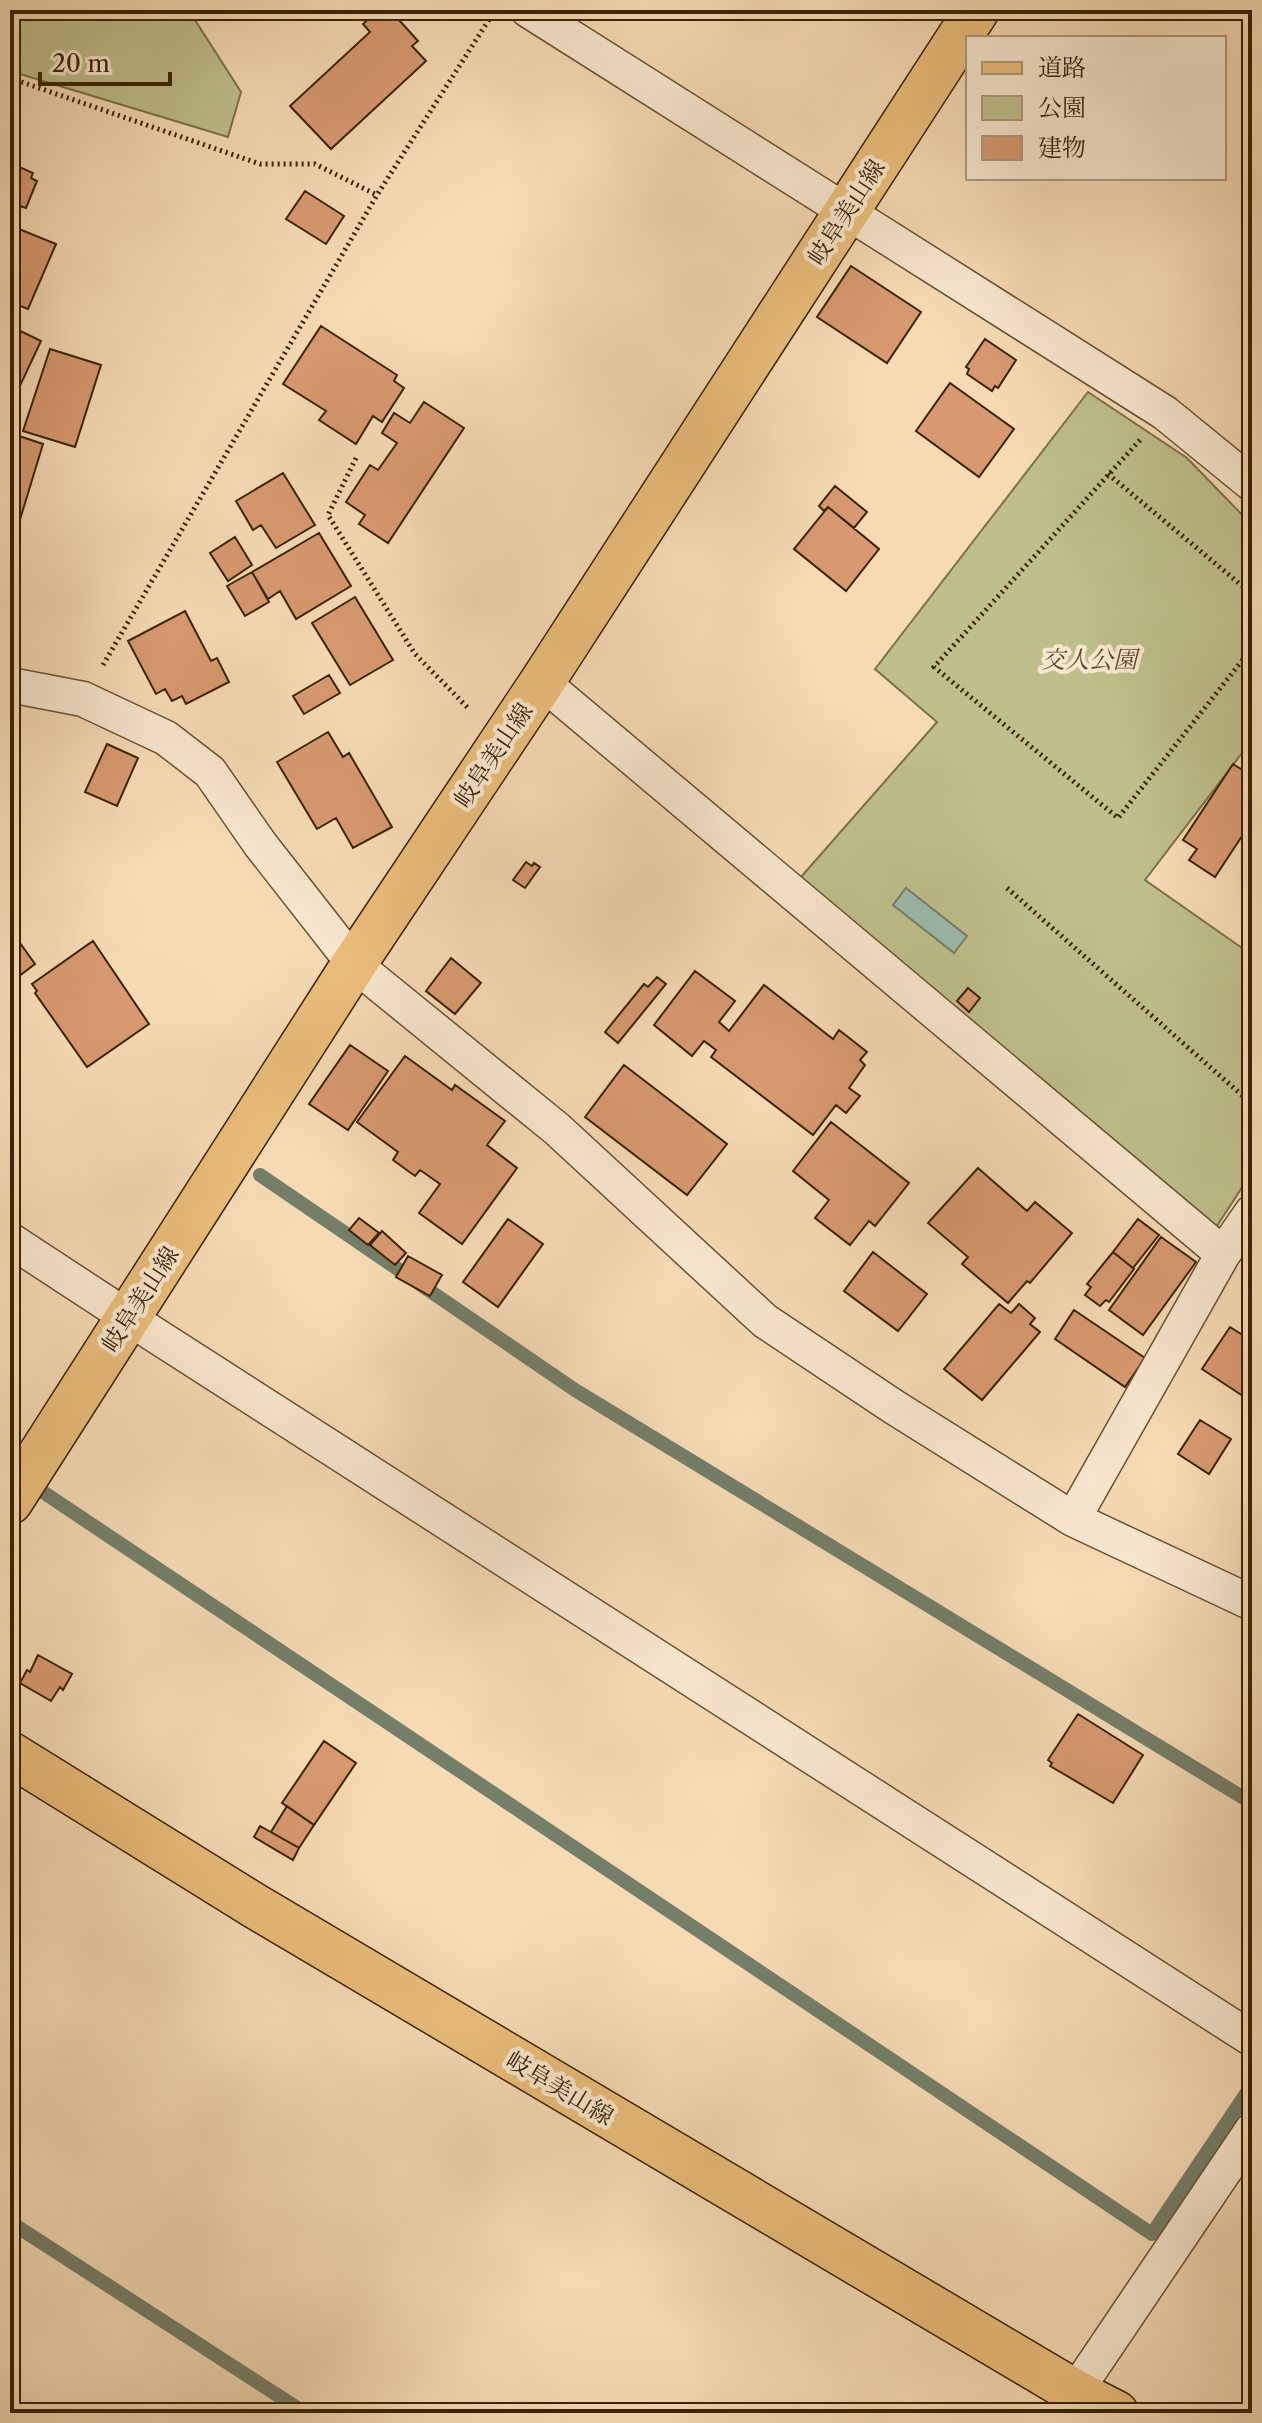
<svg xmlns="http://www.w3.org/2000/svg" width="1262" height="2423" viewBox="0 0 1262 2423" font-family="'Libre Caslon Text','Noto Serif JP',serif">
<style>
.green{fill:#bebf8b;stroke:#7c7148;stroke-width:2}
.water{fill:#9cbbad;stroke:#747e69;stroke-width:2}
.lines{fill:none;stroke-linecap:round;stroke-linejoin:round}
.stream{stroke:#747e69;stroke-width:14}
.building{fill:#d89970;stroke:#392304;stroke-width:2}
.street-casing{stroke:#685130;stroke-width:37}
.primary-casing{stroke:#392304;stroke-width:47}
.path{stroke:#392304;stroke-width:5;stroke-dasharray:2 4;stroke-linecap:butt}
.street{stroke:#f8e7ce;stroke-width:34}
.primary{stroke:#eabd7a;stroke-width:44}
.labels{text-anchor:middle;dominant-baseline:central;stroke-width:8;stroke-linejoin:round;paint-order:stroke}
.street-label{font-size:24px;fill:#392304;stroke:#f8e7ce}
.park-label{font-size:24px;font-style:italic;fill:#5a4a26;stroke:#f8e7ce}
</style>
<rect width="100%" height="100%" fill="#f5dab4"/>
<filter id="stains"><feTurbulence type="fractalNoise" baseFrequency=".0025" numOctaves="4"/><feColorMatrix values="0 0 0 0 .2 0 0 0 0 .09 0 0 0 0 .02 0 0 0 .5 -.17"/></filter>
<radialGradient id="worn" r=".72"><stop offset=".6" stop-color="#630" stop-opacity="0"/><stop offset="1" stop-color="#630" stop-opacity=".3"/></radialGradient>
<path class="green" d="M20 10H182L193 17 241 92 228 137 10 71V40Z
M1088 392 1187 458 1252 525V740L1145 880 1252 955V1172L1215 1229 801 877 937 722 875 669Z"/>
<path class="water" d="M906 888 967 936 954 953 893 905Z"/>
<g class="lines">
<path class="stream" d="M260 1175 575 1390 1252 1803
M28 1482 1152 2234 1252 2085
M10 2222 305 2413"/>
</g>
<path class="building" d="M378 10H390L418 41 412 46 426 61 331 149 290 106 370 32 363 24Z
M10 163 33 173 31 178 37 181 26 208 20 206 12 226Z
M305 191 344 216 326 244 286 219Z
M19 229 56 244 28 309 10 302V251Z
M851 266 921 312 887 363 817 317Z
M10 326 41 341 10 407Z
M321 326 397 375 394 381 404 388 382 422 373 416 356 444 319 420 326 411 283 384Z
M985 339 1016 360 998 388 995 386 992 391 967 374 969 369 966 367Z
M50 349 101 365 75 447 23 431Z
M950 383 1014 429 979 477 916 431Z
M424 402 464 428 388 543 359 524 365 515 346 502 370 465 378 470 397 443 382 433 394 413 410 423Z
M10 433 43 444 15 536 10 534Z
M283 473 315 525 276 548 261 525 253 530 236 501Z
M835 486 867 512 854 528 828 507 824 511 819 506Z
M828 507 879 549 846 591 794 549Z
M319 533 351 586 296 619 280 591 268 599 252 572Z
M235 537 252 565 228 581 210 553Z
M252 572 269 602 245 616 227 586Z
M355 597 393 660 350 685 312 623Z
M185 611 211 661 217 658 229 682 186 704 182 696 172 701 165 689 156 694 128 641Z
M329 675 340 693 304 714 293 696Z
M328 732 343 757 349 753 392 827 353 848 336 818 317 829 277 762Z
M107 744 138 758 117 806 85 792Z
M1233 764 1252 776V838L1244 833 1215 877 1189 860 1197 849 1183 840Z
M526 862 532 866 534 863 540 867 525 888 513 880Z
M10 929 35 964 10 983Z
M93 941 149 1024 87 1067 35 993 37 991 32 984Z
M451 958 481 983 455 1014 426 991Z
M695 971 735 1001 719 1022 729 1031 764 985 833 1039 839 1030 867 1052 860 1060 865 1065 849 1088 860 1096 846 1113 836 1105 813 1135 711 1057 716 1050 704 1041 692 1056 654 1025Z
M657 977 666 984 618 1043 605 1032 644 984 648 987Z
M968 988 980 998 969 1012 957 1001Z
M350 1045 388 1071 348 1130 309 1104Z
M405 1056 452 1090 455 1085 505 1121 487 1145 517 1168 462 1244 419 1213 440 1184 420 1170 415 1176 393 1160 398 1152 357 1122Z
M624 1065 727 1144 687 1195 585 1117Z
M831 1122 909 1183 875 1226 869 1221 850 1245 815 1218 829 1200 793 1171Z
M978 1168 1027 1211 1035 1202 1072 1233 1030 1283 1027 1281 1008 1303 962 1264 968 1257 928 1223Z
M359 1218 379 1233 368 1245 349 1230Z
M508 1219 543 1244 498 1307 463 1282Z
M1138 1219 1159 1235 1133 1268 1113 1252Z
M382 1231 406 1253 395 1265 370 1245Z
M1161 1237 1196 1262 1143 1335 1109 1310Z
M873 1252 927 1294 898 1331 844 1291Z
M1113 1252 1134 1269 1109 1302 1106 1300 1100 1306 1085 1295 1091 1287 1087 1284Z
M408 1256 442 1275 430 1296 396 1277Z
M999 1304 1011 1313 1019 1304 1035 1318 1030 1324 1040 1332 982 1400 944 1369Z
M1074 1310 1145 1358 1125 1387 1055 1339Z
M1230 1327 1252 1341V1402L1202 1369Z
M1200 1420 1231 1439 1209 1474 1178 1454Z
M38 1655 72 1674 63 1690 60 1687 51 1701 20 1683 27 1670 30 1672Z
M1078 1714 1143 1755 1113 1803 1050 1766 1052 1763 1048 1760Z
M324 1741 356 1763 314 1825 282 1803Z
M287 1806 314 1825 299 1848 271 1832Z
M260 1826 299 1848 293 1860 254 1837Z"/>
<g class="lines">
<g class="street-casing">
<path id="street" d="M528 10 1165 413 1252 484
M542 682 1223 1254
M10 685 83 699 166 738 210 772 260 844 354 964 557 1129 765 1321 894 1407 1073 1519 1252 1603
M10 1240 152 1333 1252 2039
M1073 1519 1223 1254 1252 1212
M1061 2413 1252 2130"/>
</g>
<g class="primary-casing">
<path id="primary" d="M10 1502 354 964 542 682 977 10
M10 1754 255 1906 1075 2392 1116 2413"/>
</g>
<path class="path" d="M10 78 260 164H315L377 195
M1140 440 934 667 1118 818 1252 648
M356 458 328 515 415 654 470 710
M1108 474 1252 594
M103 665 377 195 490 18
M1007 888 1252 1104"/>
<use href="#street" class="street"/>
<use href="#primary" class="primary"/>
</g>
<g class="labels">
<g class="street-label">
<text transform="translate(846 212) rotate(-57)">岐阜美山線</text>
<text transform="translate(493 755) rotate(-56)">岐阜美山線</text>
<text transform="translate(140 1299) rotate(-57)">岐阜美山線</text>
<text transform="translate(560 2088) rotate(31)">岐阜美山線</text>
</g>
<g class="park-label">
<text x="1089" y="659">交人公園</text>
</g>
</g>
<rect width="1262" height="2423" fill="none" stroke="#f5dab4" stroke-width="40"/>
<rect x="12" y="12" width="1238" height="2399" fill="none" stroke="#392304" stroke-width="4"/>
<rect x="20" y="20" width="1222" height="2383" fill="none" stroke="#392304" stroke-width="2"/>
<rect x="966" y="36" width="260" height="144" fill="#f8e7ce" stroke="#ac997d" stroke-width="2"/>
<rect x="982" y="62" width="40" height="12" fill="#eabd7a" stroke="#ac997d" stroke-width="2"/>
<text x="1038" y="76" font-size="24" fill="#392304">道路</text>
<rect x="982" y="96" width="40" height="24" fill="#bebf8b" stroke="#ac997d" stroke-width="2"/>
<text x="1038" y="116" font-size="24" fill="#392304">公園</text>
<rect x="982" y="136" width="40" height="24" fill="#d89970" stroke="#ac997d" stroke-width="2"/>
<text x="1038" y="156" font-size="24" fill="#392304">建物</text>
<path d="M40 72v12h130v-12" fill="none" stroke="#392304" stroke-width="4"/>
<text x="52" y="72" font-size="24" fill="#392304" stroke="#f8e7ce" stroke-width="6" paint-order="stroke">20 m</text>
<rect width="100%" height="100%" filter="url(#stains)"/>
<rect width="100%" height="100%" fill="url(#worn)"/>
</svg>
